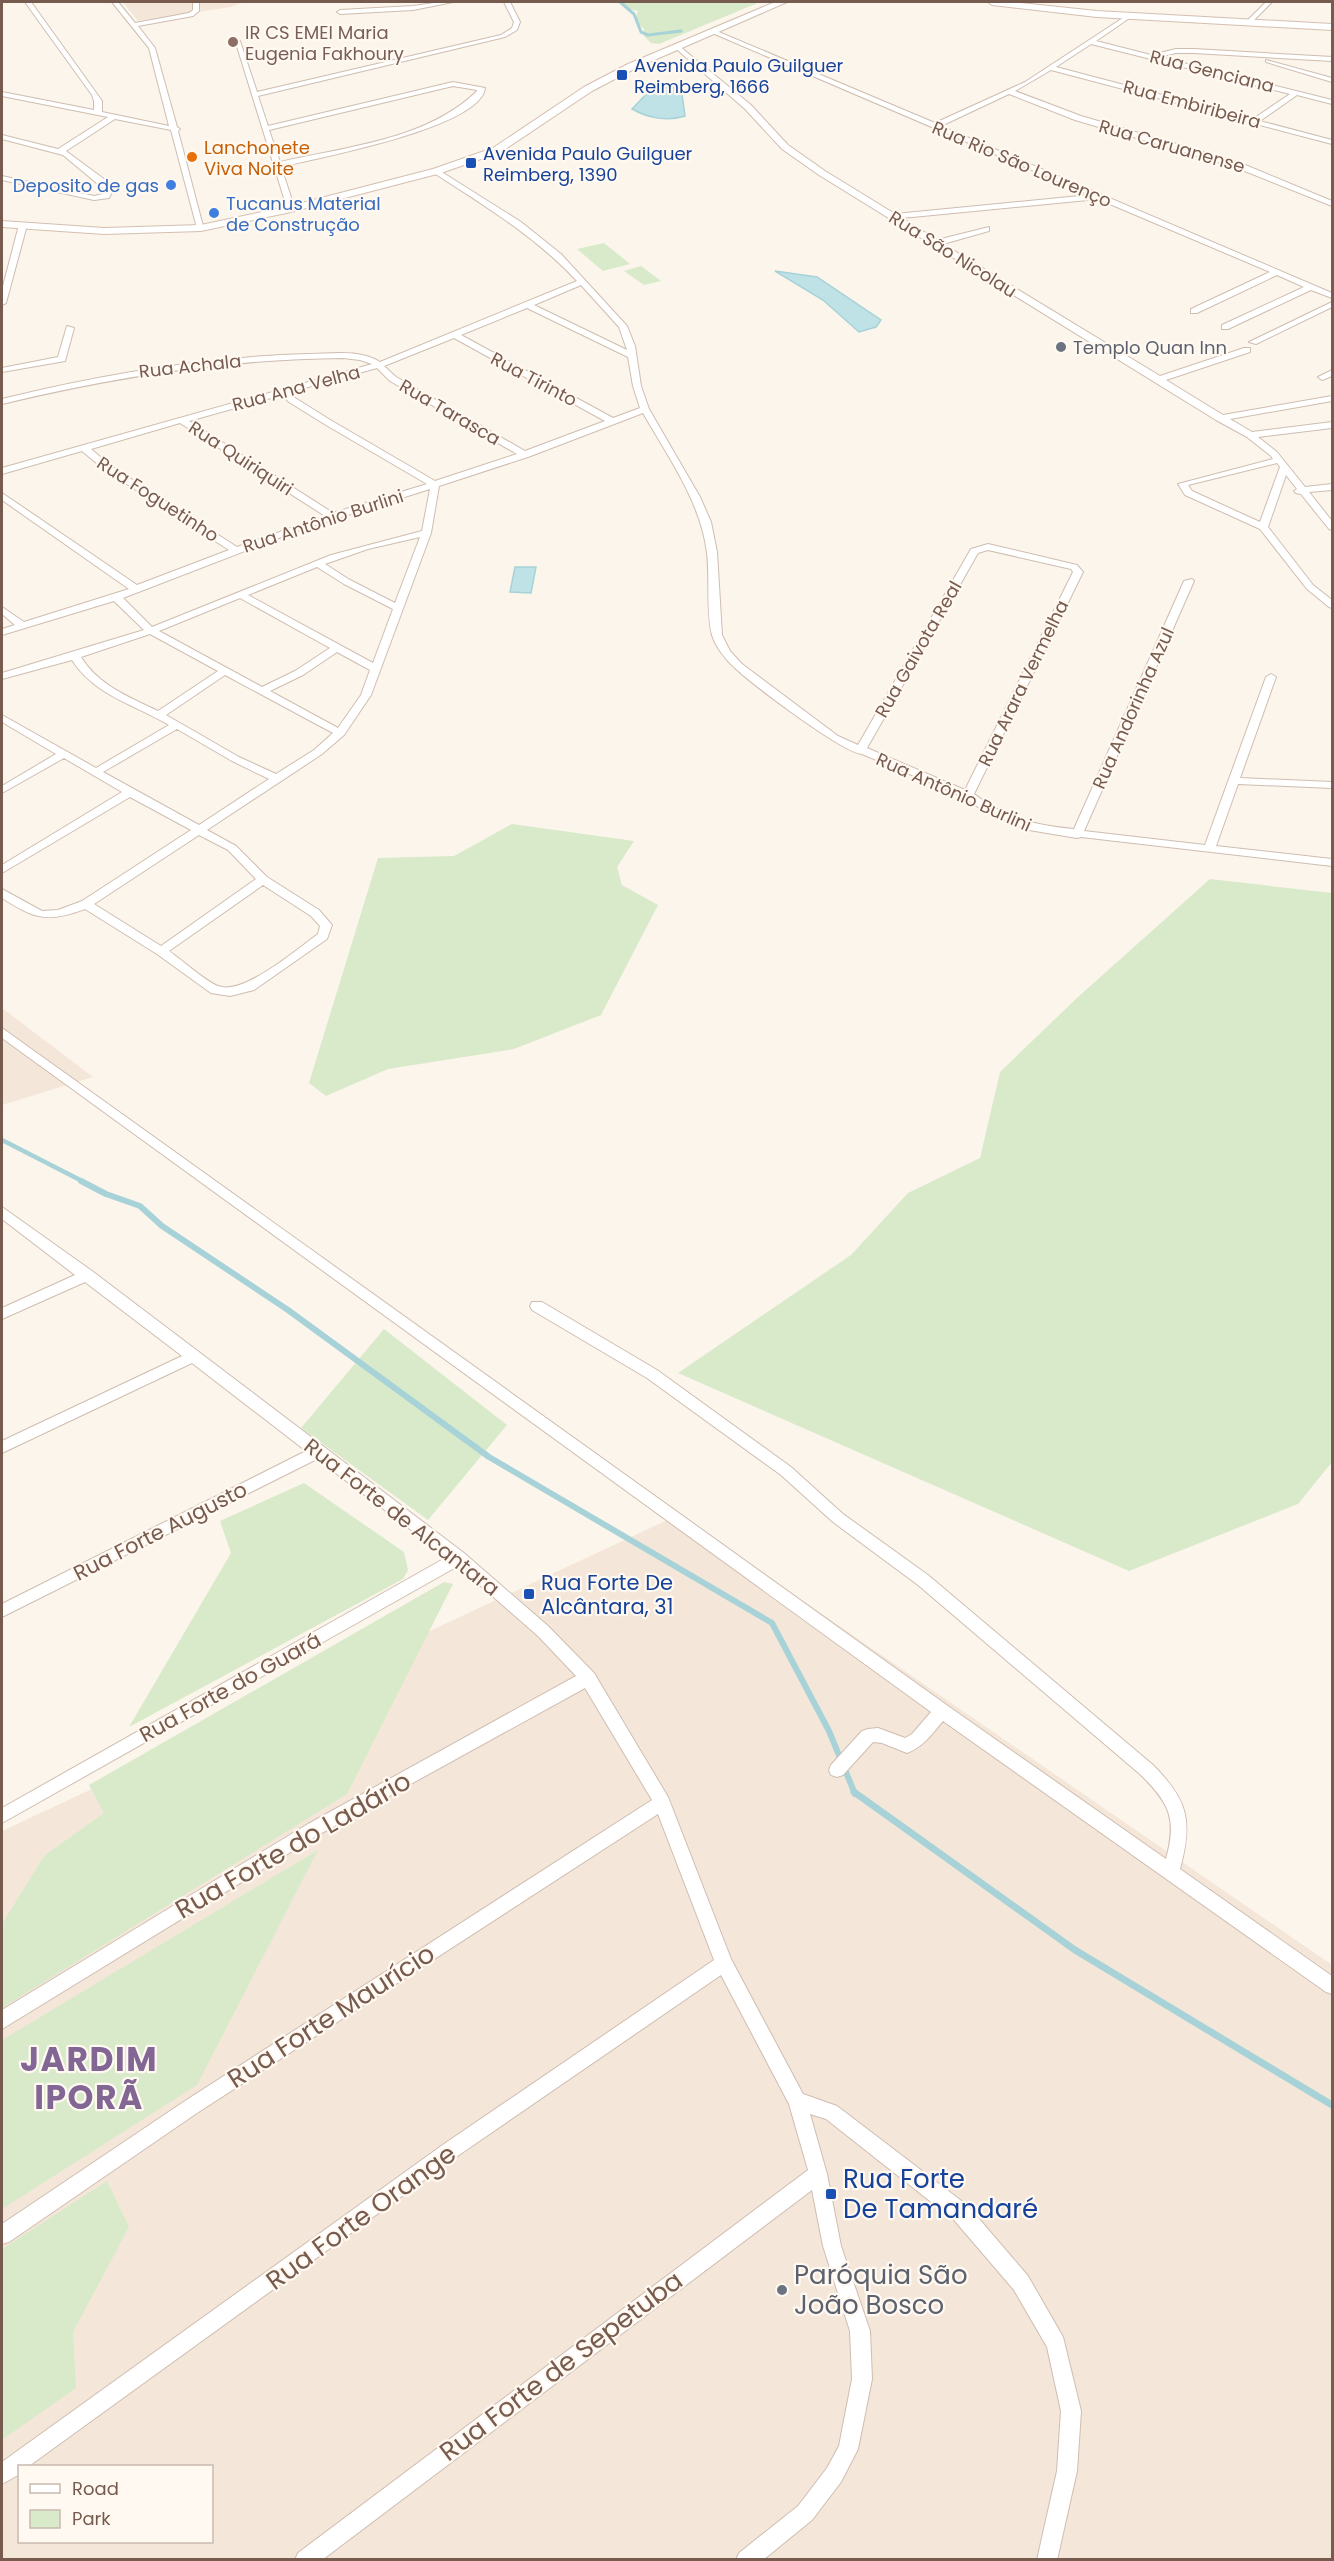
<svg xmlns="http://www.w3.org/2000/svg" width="1334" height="2561" viewBox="0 0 1334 2561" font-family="Poppins,sans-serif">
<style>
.residential{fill:#f4e7d9;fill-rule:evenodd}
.green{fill:#d8eac9}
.water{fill:#bfe2e6;stroke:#a6d2d8;stroke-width:1.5}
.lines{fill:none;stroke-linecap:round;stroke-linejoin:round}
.stream-far3{stroke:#a6d2d8;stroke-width:3}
.stream-far2{stroke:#a6d2d8;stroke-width:4.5}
.stream-far1{stroke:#a6d2d8;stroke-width:6}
.stream{stroke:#a6d2d8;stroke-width:7}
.minor-casing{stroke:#cfbdb0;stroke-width:2}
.secondary-casing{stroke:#d4bfb0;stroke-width:2}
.minor{fill:#fff;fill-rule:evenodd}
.secondary{fill:#fff;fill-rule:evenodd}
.education-dot{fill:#8d6e63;stroke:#fff9f2;stroke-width:2}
.transit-dot{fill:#1a4fb4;stroke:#fff9f2;stroke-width:2}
.food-dot{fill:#e8710a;stroke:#fff9f2;stroke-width:2}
.shop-dot{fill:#3f7fe0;stroke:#fff9f2;stroke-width:2}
.worship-dot{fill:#6b7280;stroke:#fff9f2;stroke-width:2}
.labels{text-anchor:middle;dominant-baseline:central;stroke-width:4.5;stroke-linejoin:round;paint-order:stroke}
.far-education-label{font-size:18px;fill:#785e54;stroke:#fff9f2;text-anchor:start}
.far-transit-label{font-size:18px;fill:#164399;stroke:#fff9f2;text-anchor:start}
.far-street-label{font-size:18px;fill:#775b4e;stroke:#fff9f2}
.far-food-label{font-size:18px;fill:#c56008;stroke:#fff9f2;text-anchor:start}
.far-shop-label{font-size:18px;fill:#366cbe;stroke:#fff9f2;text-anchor:end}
.far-worship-label{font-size:18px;fill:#5b616d;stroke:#fff9f2;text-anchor:start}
.street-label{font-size:21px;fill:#775b4e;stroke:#fff9f2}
.transit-label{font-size:21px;fill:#164399;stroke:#fff9f2;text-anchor:start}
.near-street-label{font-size:26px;fill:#775b4e;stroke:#fff9f2}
.near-transit-label{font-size:26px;fill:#164399;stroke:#fff9f2;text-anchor:start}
.near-worship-label{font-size:26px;fill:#5b616d;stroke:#fff9f2;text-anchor:start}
.near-district-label{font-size:33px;font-weight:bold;letter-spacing:1.5px;fill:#826693;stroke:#fff9f2}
</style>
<rect width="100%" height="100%" fill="#fcf5eb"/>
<path class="residential" d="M123 2H243L231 7 138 21Z
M2 1008 93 1077 2 1105Z
M678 1515 1332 1965V2559H2V1831ZM20 2466H212V2542H20Z"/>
<path class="green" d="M621 2H760L659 44 651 43 644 36V29L635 20 638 11 629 9Z
M604 243 630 264 603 271 577 249Z
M641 266 661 281 644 285 624 271Z
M512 824 634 841 617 867 622 885 658 905 601 1015 514 1049 388 1069 326 1096 309 1083 378 858 454 856Z
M1210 879 1332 893V1462L1298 1504 1129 1571 678 1373 851 1255 908 1193 980 1158 1000 1072 1078 997Z
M384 1329 507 1425 428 1520 301 1428Z
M304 1483 404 1552 408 1570 403 1579 129 1727 231 1553 220 1521Z
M444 1582 453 1584 347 1794 2 2008V1924L44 1856 104 1813 89 1785Z
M318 1850 197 2085 2 2209V2040Z
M107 2181 129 2227 73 2332 76 2388 2 2440V2249Z"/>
<path class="water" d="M657 87 678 88 682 94 685 116C668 122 648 118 632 109L649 91Z
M775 271 817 277 881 320 876 327 859 332 823 300Z
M515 567H536L531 593 510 592Z"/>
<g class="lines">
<path class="stream-far3" d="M620 2 634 14 641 32 648 35 681 31"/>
<path class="stream-far2" d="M2 1140 84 1182"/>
<path class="stream-far1" d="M81 1181 106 1194 140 1206 162 1226 288 1310 489 1457 772 1623 829 1731 855 1794"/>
<path class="stream" d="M854 1792 1075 1950 1332 2105"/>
<g class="minor-casing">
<path id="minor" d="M25 2H31L97 94 102 101V112L169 126 149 48 112 2H118L135 23 189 13 193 10V2H199V11L193 16 138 26 155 48 177 127 180 129 178 131 204 230 197 228 171 130 115 119 66 151 108 182 113 190 109 198 94 200 2 180V176L94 196 103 194 105 190 63 155 2 139V135L58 149 108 117 2 96V92L94 110V101L92 95Z
M441 2H453L413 10 340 14 337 12 340 10 413 6Z
M504 2H510L520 22 517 30 505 37 258 96 268 126 453 82 485 88C481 128 316 158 281 167L295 209 288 211 235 40 240 41 257 92 501 35 512 28 514 22ZM453 86 477 90V91C427 140 345 147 280 162L269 130Z
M1266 2H1272L1250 24H1246V22Z
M1129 14 1131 17 1096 41 1151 55 1176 49H1194L1332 57V61L1194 53H1176L1159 57 1332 100V104L1297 95 1260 121 1332 140V144L1051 70 1015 91 1081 116 1238 162 1332 201V206L1232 166 1075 120 1009 94 941 126 1332 293V298L1311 290 1228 329H1222V325L1304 287 1277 275 1197 313H1191V309L1270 272 1098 199 902 218 937 240 989 227V231L943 244 1160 376 1244 348H1250V352L1166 380 1223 415 1332 396V401L1230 419 1252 432 1332 422V428L1258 437 1277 452 1305 487 1332 484V490L1309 492 1332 521V530L1329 529 1301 494 1296 493 1294 491 1297 489 1286 475 1268 527 1313 585 1332 600V608L1329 607 1307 589 1260 529 1185 495 1178 484 1273 459 1271 456 1247 437 1216 420 819 175 782 149 745 109 673 46 678 45 751 105 788 145 825 171 895 214 1090 195 710 32V30H714L935 123 1025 82ZM1091 44 1290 94 1253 119 1056 67ZM1277 463 1280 467 1260 522 1192 491 1188 485Z
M1266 60 1332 78V82L1266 62Z
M437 169 521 222 561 254 627 326 635 346 641 386 649 409 700 497 711 522 717 552 722 635 730 651 742 664 838 736 858 745 971 549 988 544 1077 565 1083 572 974 794C1008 819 1033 825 1074 829L1184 581 1192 579 1194 581 1084 831 1205 845 1266 677 1271 674 1276 677 1240 778 1332 782V788L1238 784 1216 846 1332 859V866L1081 837 1077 838 1029 830 985 812 964 797 862 754C843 753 753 685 735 668 726 660 715 646 712 635 706 613 710 576 707 553 701 502 668 457 643 413L528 457 439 486 431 533 371 695 344 735 322 754 207 830 236 846 267 877 319 910 332 925 327 939 254 990 230 996 211 993 157 954 85 909C47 923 35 919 2 898V889L42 911 58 910 82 901 191 830 130 797 2 873V865L122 792 64 758 2 793V786L56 754 2 722V715L96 768 169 725C135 705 94 695 72 660L2 679V673L144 630 114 601 2 635V629L15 625 2 614V607L24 622 129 589 2 500V493L137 585 229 550 105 470 82 451 2 474V468L372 364 360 360 343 358C227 359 114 377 2 404V399C103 374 204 357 308 354 331 354 360 349 380 362L577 281C536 237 485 206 434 173L433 171ZM581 285 619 327 627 350 534 305ZM527 308 628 357 633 386 640 408 613 418 461 335ZM454 338 605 421 525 451 396 377 384 366ZM377 368 390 381 517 454 435 481 332 421 295 398 290 392ZM282 395 289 402 326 425 427 484 333 513 189 421ZM180 423 325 516 237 547 111 466 91 449ZM430 489 422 531 331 555 152 627 123 598 297 531ZM420 537 395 603 350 580 325 564 368 549ZM988 550 1071 569 1073 572 965 790 867 748 978 553ZM317 567 344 584 393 609 373 663 248 595ZM240 598 330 648 295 671 262 687 159 631ZM150 634 218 671 158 711C129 697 98 685 81 657ZM337 652 370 670 361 695 338 728 270 691 303 675ZM225 675 333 733 314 750 276 774 239 757 166 715ZM177 729 232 761 269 779 199 825 103 772ZM199 835 228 850 256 879 161 946 94 904ZM263 885 311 916 320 926 318 934C297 949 243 996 218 986 205 981 182 960 169 951Z
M23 223 27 225 6 303 2 305V290L19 225Z
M1332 302V307L1256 344 1249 342Z
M67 326 74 328 65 361 2 372V368L58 357Z
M1332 370V376L1322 380 1318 377Z
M2 1028 948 1706 1166 1859C1177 1819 1170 1804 1141 1775L918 1585 833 1522 781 1475 647 1378 532 1310 530 1306 532 1302H542L657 1370 791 1467 843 1514 928 1575 1153 1765C1188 1800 1193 1821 1180 1869L1332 1976V1994L1326 1992 943 1721C932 1734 923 1747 907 1753L882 1743 873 1742 843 1775 837 1777 831 1775 829 1770 831 1765 862 1731 868 1729 878 1728 905 1738 912 1734 931 1712 2 1038Z
M2 1207 92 1271 464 1553 548 1626 594 1673 668 1797 731 1959 803 2094 837 2106 968 2206 1028 2276 1063 2337 1081 2411 1077 2471 1057 2560H1037L1057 2471 1061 2411 1047 2347 1014 2290 954 2220 826 2119 810 2114 827 2174 841 2246 870 2331 872 2379 858 2449 841 2482 812 2520 763 2560H736L739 2553 798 2506 827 2468 839 2446 852 2379 850 2331 823 2246 812 2190 322 2560H295L298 2553 808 2170 789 2104 721 1975 456 2157 29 2466H20V2474L2 2484V2462L444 2144 714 1960 658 1814 197 2113 9 2242 2 2244V2224L185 2101 652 1800 585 1688 320 1834 2 2029V2010L308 1824 576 1676 538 1636 458 1566 2 1823V1808L447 1557 317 1459 2 1617V1604L306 1451 192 1363 2 1453V1441L182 1356 85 1282 2 1319V1308L75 1275 2 1219Z"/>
</g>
<g class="secondary-casing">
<path id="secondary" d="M775 2H787L636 68 592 91 501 152 441 173 291 212 201 231 104 234 2 227V221L104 228 201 225 290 206 433 169 493 148 584 87 628 64Z
M988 2H1012L1097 11 1332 24V30L1097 17 992 5Z"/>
</g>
<use href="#minor" class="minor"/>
<use href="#secondary" class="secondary"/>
</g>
<circle class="education-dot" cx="233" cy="42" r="6"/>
<g class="transit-dot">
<rect x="616" y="69" width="12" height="12" rx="3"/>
<rect x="465" y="157" width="12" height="12" rx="3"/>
<rect x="523" y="1588" width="12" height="12" rx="3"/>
<rect x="825" y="2188" width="12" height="12" rx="3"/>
</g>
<circle class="food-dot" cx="192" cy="157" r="6"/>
<g class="shop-dot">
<circle cx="171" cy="185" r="6"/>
<circle cx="214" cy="213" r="6"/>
</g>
<g class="worship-dot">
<circle cx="1061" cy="347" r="6"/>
<circle cx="782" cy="2290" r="6"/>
</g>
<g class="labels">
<g class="far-education-label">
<text x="245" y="32">IR CS EMEI Maria<tspan x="245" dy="21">Eugenia Fakhoury</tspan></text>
</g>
<g class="far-transit-label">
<text x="634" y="65">Avenida Paulo Guilguer<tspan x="634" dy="21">Reimberg, 1666</tspan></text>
<text x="483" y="153">Avenida Paulo Guilguer<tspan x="483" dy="21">Reimberg, 1390</tspan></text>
</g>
<g class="far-street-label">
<text transform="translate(1212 71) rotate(14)">Rua Genciana</text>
<text transform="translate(1192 104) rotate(15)">Rua Embiribeira</text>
<text transform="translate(1172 146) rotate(16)">Rua Caruanense</text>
<text transform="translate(1022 164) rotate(23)">Rua Rio São Lourenço</text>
<text transform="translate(953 254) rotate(32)">Rua São Nicolau</text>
<text transform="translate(190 366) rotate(-6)">Rua Achala</text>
<text transform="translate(534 379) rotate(28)">Rua Tirinto</text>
<text transform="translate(296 388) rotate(-15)">Rua Ana Velha</text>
<text transform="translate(450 412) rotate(30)">Rua Tarasca</text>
<text transform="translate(241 458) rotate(33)">Rua Quiriquiri</text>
<text transform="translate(158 499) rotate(33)">Rua Foguetinho</text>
<text transform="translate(323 521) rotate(-18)">Rua Antônio Burlini</text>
<text transform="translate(918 649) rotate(-60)">Rua Gaivota Real</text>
<text transform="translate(1023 683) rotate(-64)">Rua Arara Vermelha</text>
<text transform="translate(1133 708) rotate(-66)">Rua Andorinha Azul</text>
<text transform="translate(954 792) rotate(24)">Rua Antônio Burlini</text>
</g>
<g class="far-food-label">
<text x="204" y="147">Lanchonete<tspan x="204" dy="21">Viva Noite</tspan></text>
</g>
<g class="far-shop-label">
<text x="159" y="185">Deposito de gas</text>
<text x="226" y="203" text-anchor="start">Tucanus Material<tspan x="226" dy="21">de Construção</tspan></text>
</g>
<g class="far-worship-label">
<text x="1073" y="347">Templo Quan Inn</text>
</g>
<g class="street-label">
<text transform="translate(402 1517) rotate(38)">Rua Forte de Alcantara</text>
<text transform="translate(160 1531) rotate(-27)">Rua Forte Augusto</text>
<text transform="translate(230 1687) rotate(-29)">Rua Forte do Guará</text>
</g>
<g class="transit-label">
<text x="541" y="1582">Rua Forte De<tspan x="541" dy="24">Alcântara, 31</tspan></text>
</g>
<g class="near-street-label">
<text transform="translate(293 1845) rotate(-30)">Rua Forte do Ladário</text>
<text transform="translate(331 2016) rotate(-33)">Rua Forte Maurício</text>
<text transform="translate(361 2217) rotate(-36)">Rua Forte Orange</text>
<text transform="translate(561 2366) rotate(-37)">Rua Forte de Sepetuba</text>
</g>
<g class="near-transit-label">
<text x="843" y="2179">Rua Forte<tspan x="843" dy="30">De Tamandaré</tspan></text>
</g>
<g class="near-worship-label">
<text x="794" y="2275">Paróquia São<tspan x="794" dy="30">João Bosco</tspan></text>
</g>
<g class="near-district-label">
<text x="89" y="2059">JARDIM<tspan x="89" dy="38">IPORÃ</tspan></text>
</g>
</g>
<rect width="1334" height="2561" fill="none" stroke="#775b4e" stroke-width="6"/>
<rect x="18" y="2465" width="195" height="78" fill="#fff9f2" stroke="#c9bab0" stroke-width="1.5"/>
<rect x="30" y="2484" width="30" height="9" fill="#ffffff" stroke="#c9bab0" stroke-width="1.5"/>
<text x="72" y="2495" font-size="18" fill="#775b4e">Road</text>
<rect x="30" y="2510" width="30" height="18" fill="#d8eac9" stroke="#c9bab0" stroke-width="1.5"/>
<text x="72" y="2525" font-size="18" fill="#775b4e">Park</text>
</svg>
